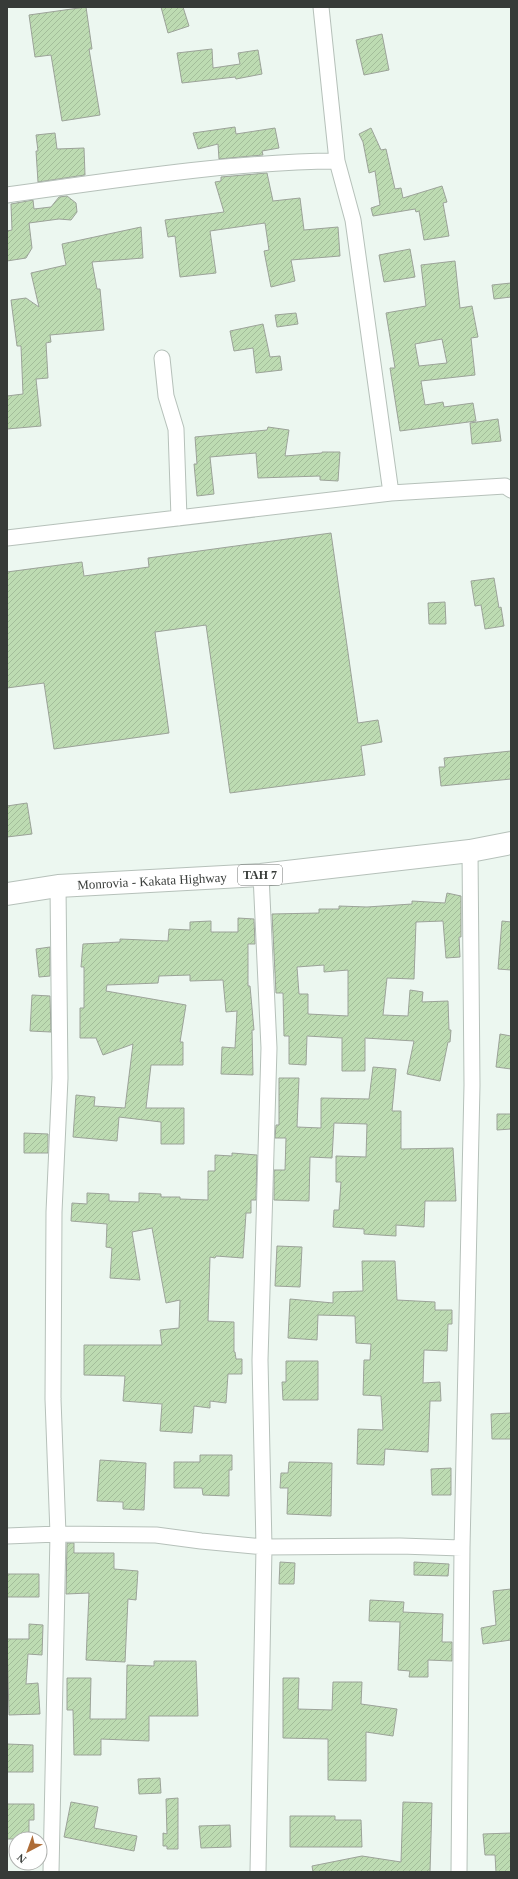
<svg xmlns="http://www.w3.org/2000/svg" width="518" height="1879" viewBox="0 0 518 1879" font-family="Georgia,serif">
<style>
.building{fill:url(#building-hatch);stroke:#9ca399;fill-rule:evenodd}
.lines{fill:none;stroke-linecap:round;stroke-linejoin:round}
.street-casing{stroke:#b6c1ba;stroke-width:17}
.highway-casing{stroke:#b6c1ba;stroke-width:24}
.street{stroke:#fff;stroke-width:15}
.highway{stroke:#fff;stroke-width:22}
.labels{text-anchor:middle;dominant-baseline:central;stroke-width:3;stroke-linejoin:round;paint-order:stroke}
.shield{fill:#fff;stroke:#737674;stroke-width:1}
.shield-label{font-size:12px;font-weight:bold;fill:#373b38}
.street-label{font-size:13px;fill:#373b38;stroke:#fff}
</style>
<defs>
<pattern id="building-hatch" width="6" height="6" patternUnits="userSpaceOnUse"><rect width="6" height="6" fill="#bddbb2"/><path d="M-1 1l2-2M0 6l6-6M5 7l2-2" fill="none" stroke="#a3bd9a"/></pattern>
</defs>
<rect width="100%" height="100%" fill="#ecf7f0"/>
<path class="building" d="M86 7 92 49H89L100 115 62 121 51 55 35 57 29 15Z
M161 7H183L189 26 168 33Z
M382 34 389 70 364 75 356 40Z
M212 49 213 68 240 64 238 53 258 50 262 74 236 79 235 77 182 83 177 53Z
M235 127 236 134 275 128 279 148 262 151 263 155 219 159 218 144 198 149 193 133Z
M371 128 381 150 386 149 395 189 401 188 403 198 442 186 447 202 443 203 449 236 424 240 419 211 416 212 415 209 373 216 371 208 380 205 375 171 369 173 363 142 359 134Z
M55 133 57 149 84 148 85 175 38 182 36 151H38L36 135Z
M267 173 273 201 300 198 304 230 338 227 340 256 291 260 295 281 271 287 264 251 269 250 265 223 210 231 216 273 180 277 175 236 168 237 165 220 224 212 215 182 221 181V177Z
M67 196 76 203 77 212 71 220 59 219 29 223 32 248 26 258 7 261V231L12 230 11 204 33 200 34 209 51 207 59 197Z
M141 227 143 258 92 262 97 289H100L104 330 50 335 51 342 46 343 48 378 36 379 41 426 7 429V396L23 394 21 346H17L11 300 26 298 39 307 31 273 66 265 62 244Z
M410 249 415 277 384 282 379 255Z
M455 261 460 308 472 306 478 337 471 338 475 375 421 381 425 405 443 402 444 407 473 403 476 421 400 431 390 368H395L386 313 426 306 421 265ZM442 339 447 363 419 366 415 344Z
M511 283V297L494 299 492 285Z
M296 313 298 324 277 327 275 315Z
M263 324 270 357 280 356 282 370 256 373 253 348 234 351 230 331Z
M498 419 501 441 472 444 470 423Z
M268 427 289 430 285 456 322 453V452H340L338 481 320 480V476L258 478 256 453 210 457 214 494 197 496 194 464H197L195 437 267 430Z
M331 533 358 723 378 720 382 742 361 746 365 775 230 793 206 625 155 632 169 733 54 749 44 683 7 688V572L82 562 84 576 149 567 148 558Z
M494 578 499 608 501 607 504 626 485 629 481 605 475 606 471 581Z
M445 602 446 624H429L428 603Z
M511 751V779L441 786 439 767H445L444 758Z
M27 803 32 834 7 837V806Z
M447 893 461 896V937H459L460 957 446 958 443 921 416 922 414 979 387 978 383 1015 408 1016 410 990 423 992 422 1002 448 1001 449 1030H451L450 1042H448L440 1081 407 1074 414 1041 365 1038V1071H342V1038L307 1036 306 1065 289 1064V1036H284L283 993H276L272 914 319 913V909H339V906L367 907 412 904V901L445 903ZM324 965V972L348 970V1016L308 1014V994H299L297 967Z
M238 918 254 919 255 944H248V986H250L254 1030H252L253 1075 221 1074 222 1047 235 1048 237 1011 226 1012 223 980 190 981V975L159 976 158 983 107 985 106 991 186 1005 180 1042H183V1065H151L146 1108H184V1144H161V1122L119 1117 117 1141 73 1137 76 1095 95 1097 94 1106 125 1108 133 1044 103 1055 96 1038H80V1008H84V967H81L83 944 120 942V939L168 941 169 929 190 930V922L211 921V932H238Z
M502 921 511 922V970L498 969Z
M50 947V976L39 977 36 949Z
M32 995 50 996 51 1032 30 1031Z
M500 1034 511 1036V1069L496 1067Z
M373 1067 396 1069 392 1111H401V1149L453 1148 456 1201H425L424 1227 396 1225V1236L364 1234V1229L333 1227 334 1210H339L341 1182H336V1156L366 1157 367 1124 334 1123 332 1158 310 1157 309 1201 274 1200V1170H285L286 1138H275L276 1125H279V1078H299L297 1127 321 1128V1098L369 1099Z
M497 1114H511V1129L497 1130Z
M24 1133 48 1134V1153H24Z
M232 1153 257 1155 256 1200H251V1213H246L243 1258 216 1256 215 1258 210 1257 208 1321 234 1322V1352H235L236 1359H242V1374H228L226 1403 210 1401V1408L194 1406 192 1433 160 1431 162 1404 123 1401 125 1376 84 1375V1345H162L160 1330 179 1328 180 1300 166 1303 152 1228 132 1232 140 1280 110 1278 112 1248 106 1247 107 1224 71 1221 72 1203 87 1204V1193L109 1194V1201L139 1202V1193L161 1194V1197H180V1199L208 1200V1171H215V1155L232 1156Z
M277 1246 302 1247 300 1287 275 1286Z
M362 1261H395L397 1300 435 1302V1310H452V1324H448L447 1351 424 1350 423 1383 440 1382 441 1401H430L428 1452 385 1449 384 1465 357 1464 358 1429 383 1430 381 1396 363 1395 364 1360H370L371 1344 356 1343 355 1316 318 1315 317 1340 288 1338 290 1299 333 1303V1292L363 1291Z
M286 1361H318V1400H283L282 1382H286Z
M511 1413V1439H492L491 1414Z
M200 1455H232V1470H229V1496L203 1495 202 1488H174V1462H200Z
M100 1460 146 1463 144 1510 123 1509V1502L97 1501Z
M289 1462 332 1463 331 1516 287 1514 288 1488H280L281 1473H288Z
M451 1468V1495H432L431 1469Z
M67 1543H74V1553H114V1569L138 1571 136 1600 128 1599 125 1662 86 1660 89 1593 66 1594Z
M280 1562 295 1563 294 1584H279Z
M414 1562 449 1564 448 1576 414 1575Z
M7 1574H39V1597H7Z
M511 1589V1640L483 1644 481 1628 496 1625 493 1591Z
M370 1600 404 1602 403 1612 443 1614 442 1642H452V1661L428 1660V1677H409L410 1671 398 1670 400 1622 369 1621Z
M29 1624 43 1625 42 1655 28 1654 26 1684 38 1683 40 1714 9 1715 7 1639H29Z
M154 1661H196L198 1716H149V1741L101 1739V1755H74L73 1710H67V1678H91L90 1719H126L127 1665 154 1666Z
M283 1678H299L298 1709 332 1710 333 1682H362L361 1704 397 1709 393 1736 366 1732V1781L328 1780V1739L283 1738Z
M7 1744 33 1745V1772H7Z
M160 1778 161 1793 139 1794 138 1779Z
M178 1798V1849H167V1846H163V1833L167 1834 166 1799Z
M71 1802 98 1807 94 1828 137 1836 134 1851 64 1837Z
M403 1802 432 1803 430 1872H313L312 1866 362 1856 401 1862Z
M7 1804H34V1820H29V1839H7Z
M290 1816H335V1820H361L362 1847H290Z
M230 1825 231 1847 201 1848 199 1826Z
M511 1833V1872H496L495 1855H485L483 1834Z"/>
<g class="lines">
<g class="street-casing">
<path id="street" d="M321 7 337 161 353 220 391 493
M7 195C115 180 228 162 337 161
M162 358 166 396 176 429 179 518
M7 538 391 493 505 486 511 490
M7 1536 58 1534 156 1535 201 1541 264 1547 400 1546 462 1548
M51 1872 58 1534 53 1399 54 1212 60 1078 58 886
M258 1872 264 1547 260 1360 269 1048 261 875
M459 1872 462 1548 472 1085 470 851"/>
</g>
<g class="highway-casing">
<path id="highway" d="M7 894 58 886 261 875 470 851 511 843"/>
</g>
<use href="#street" class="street"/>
<use href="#highway" class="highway"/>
</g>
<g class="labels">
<rect class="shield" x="238" y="865" width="44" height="20" rx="3"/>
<g class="shield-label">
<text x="260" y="875">TAH 7</text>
</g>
<g class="street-label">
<text transform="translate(152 881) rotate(-3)">Monrovia - Kakata Highway</text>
</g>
</g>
<rect width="518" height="1879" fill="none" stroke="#373b38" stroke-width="16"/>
<g transform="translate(28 1851) rotate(221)"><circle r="19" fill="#ffffff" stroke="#afb1af"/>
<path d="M0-3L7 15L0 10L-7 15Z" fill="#ae6d38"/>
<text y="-6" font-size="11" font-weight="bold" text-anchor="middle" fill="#373b38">N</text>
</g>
</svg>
